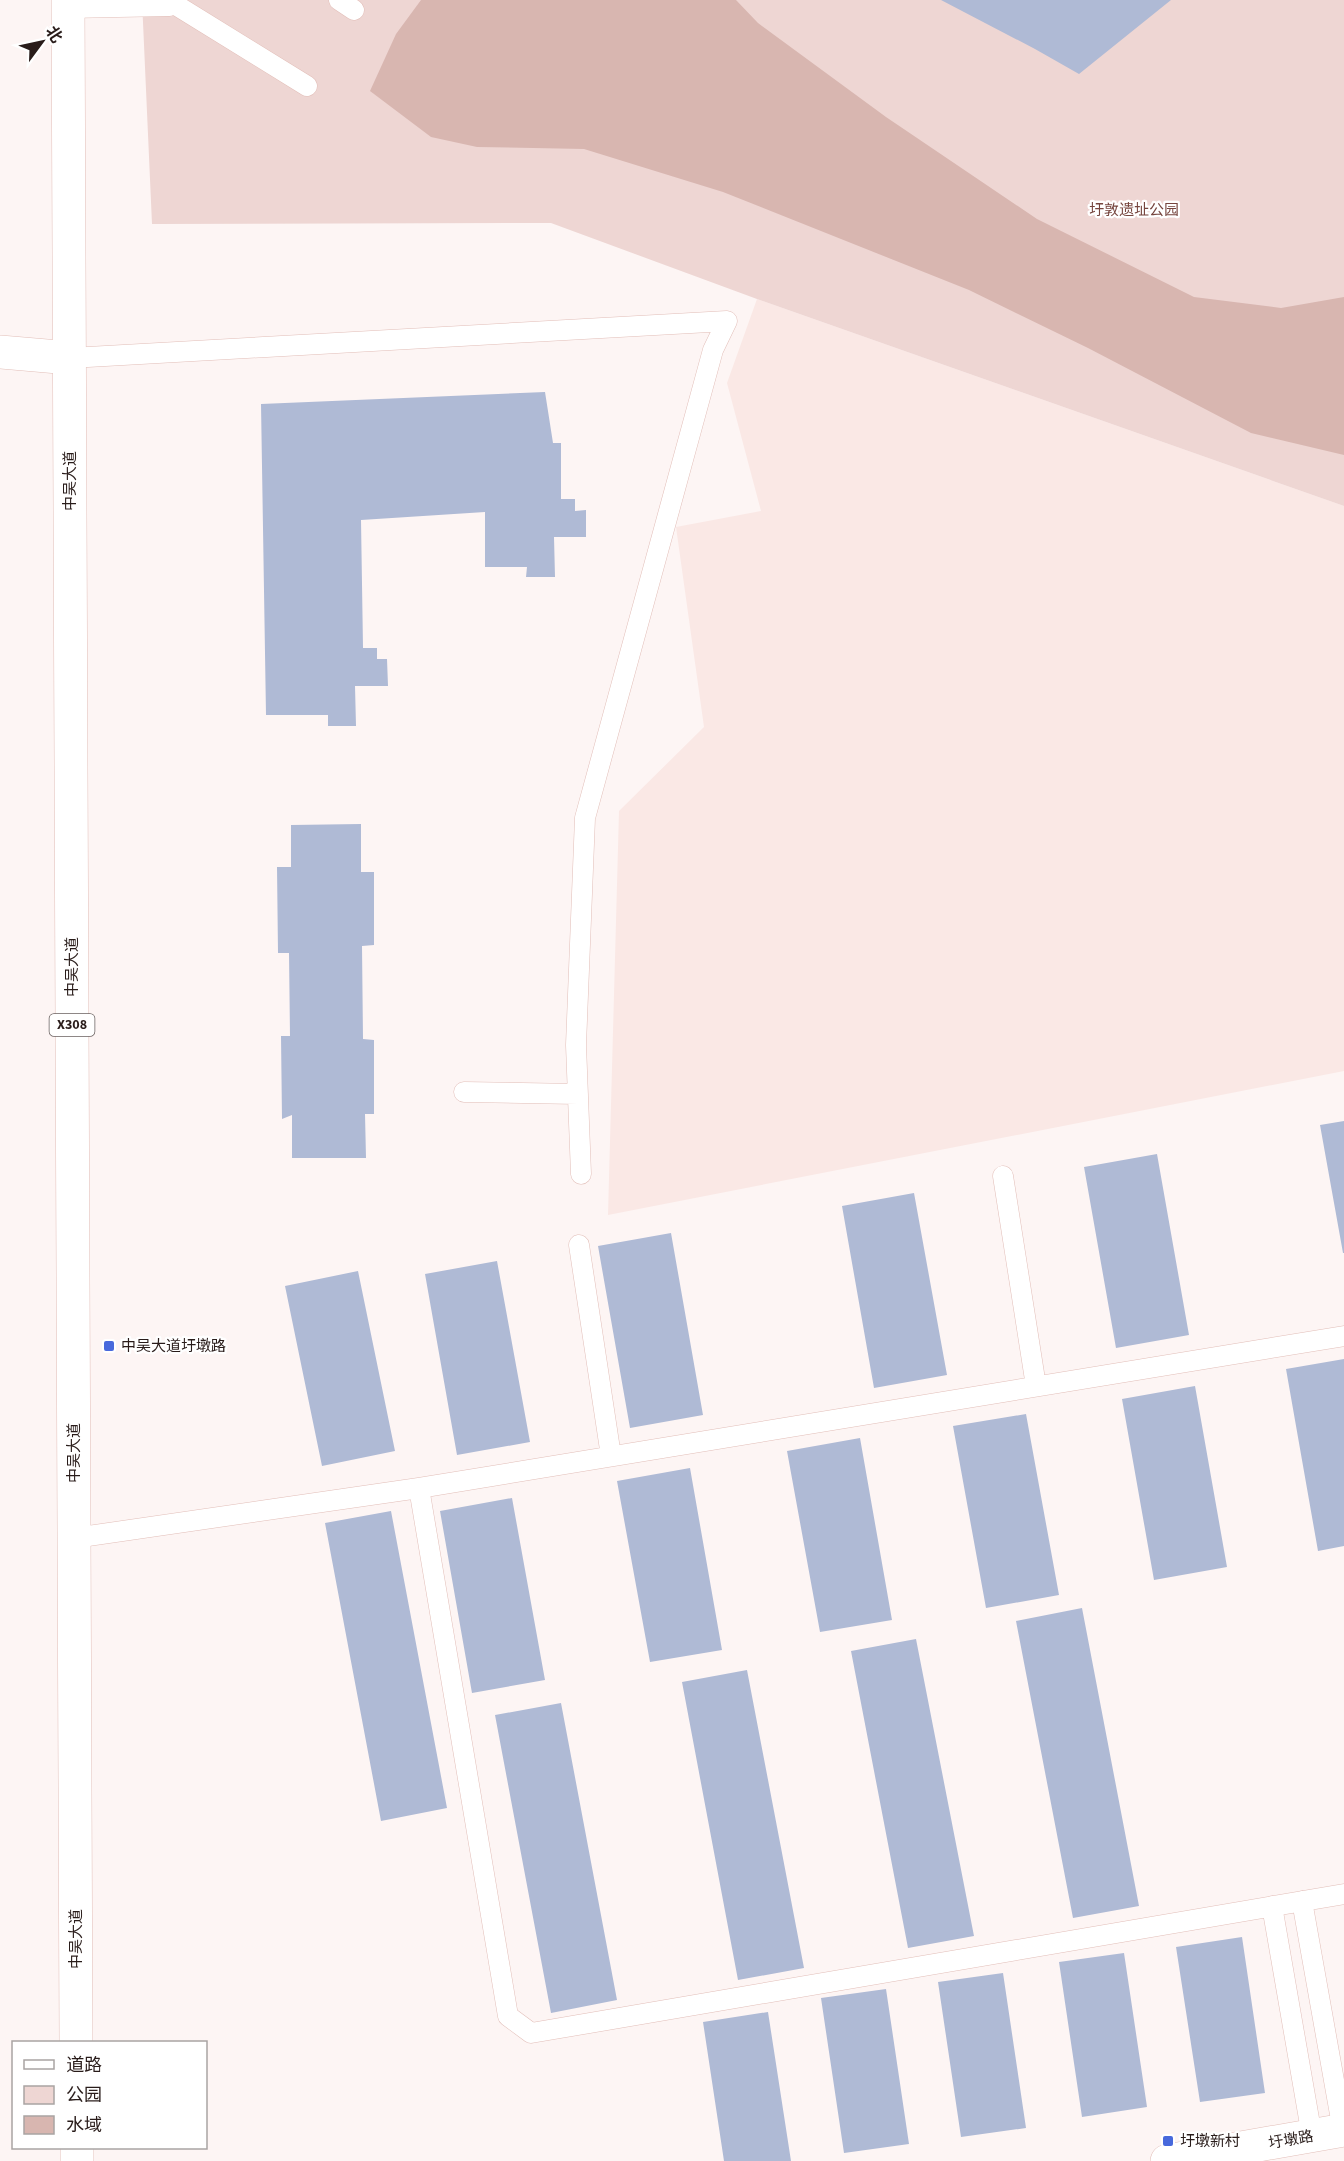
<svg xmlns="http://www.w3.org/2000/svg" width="1344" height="2161" viewBox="0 0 1344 2161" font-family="'Source Sans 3','Noto Sans SC',sans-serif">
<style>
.built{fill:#fae8e5}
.green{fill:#eed6d3}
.water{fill:#d8b6b0}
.building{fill:#afbad5}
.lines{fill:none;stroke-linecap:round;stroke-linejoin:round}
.service-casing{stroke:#e2beb8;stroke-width:21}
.tertiary-casing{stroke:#e2beb8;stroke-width:34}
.secondary-casing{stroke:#e2beb8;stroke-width:34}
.primary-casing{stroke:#e2beb8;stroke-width:34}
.service{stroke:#fff;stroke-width:20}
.tertiary{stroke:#fff;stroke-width:33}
.secondary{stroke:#fff;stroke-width:33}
.primary{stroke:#fff;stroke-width:33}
.poi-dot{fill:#4869dc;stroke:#fff;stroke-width:2}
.labels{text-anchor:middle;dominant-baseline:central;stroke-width:4.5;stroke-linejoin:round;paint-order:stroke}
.shield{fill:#fff;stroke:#69605f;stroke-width:1.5}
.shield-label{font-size:14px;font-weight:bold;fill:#291c1a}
.park-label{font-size:15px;fill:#76453e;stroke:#fff}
.street-label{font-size:15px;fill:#291c1a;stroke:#fff}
.poi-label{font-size:15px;fill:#291c1a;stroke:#fff;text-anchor:start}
</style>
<rect width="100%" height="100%" fill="#fdf5f4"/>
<path class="built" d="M757 299 1344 506V1071L608 1215 619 811 704 727 676 527 761 511 727 383Z"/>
<path class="green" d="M142 0H1344V506L757 299 551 223 152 224Z"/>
<path class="water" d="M421 0H736L758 23 886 117 1037 219 1194 297 1281 308 1344 297V455L1251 433 1088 348 969 290 723 192 584 149 477 147 431 137 370 91 396 34Z"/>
<path class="building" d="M941 0H1171L1079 74 1035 49Z
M545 392 553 443H561V499H575V511L586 510V537H554L555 577H526L527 567H485V512L361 520 363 648H377V659H387L388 686H355L356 726H328V715H266L261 404Z
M361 824V872H374V945L362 946 363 1039 374 1040V1114H365L366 1158H292V1115L282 1119 281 1036H290L289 953H278L277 867H291V825Z
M1344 1121V1253H1343L1320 1125Z
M1157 1154 1189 1335 1116 1348 1084 1167Z
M914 1193 947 1375 874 1388 842 1206Z
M671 1233 703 1415 630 1428 598 1246Z
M497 1261 530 1442 457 1455 425 1274Z
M358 1271 395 1451 322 1466 285 1286Z
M1344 1359V1546L1318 1551 1286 1369Z
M1195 1386 1227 1567 1154 1580 1122 1399Z
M1026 1414 1059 1595 986 1608 953 1426Z
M860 1438 892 1620 820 1632 787 1451Z
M690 1468 722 1650 650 1662 617 1481Z
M512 1498 545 1680 472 1693 440 1511Z
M391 1511 447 1808 381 1821 325 1523Z
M1082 1608 1139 1906 1073 1918 1016 1621Z
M916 1639 974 1936 908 1948 851 1651Z
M747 1670 804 1968 738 1980 682 1682Z
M561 1703 617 2000 551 2013 495 1715Z
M1242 1937 1265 2093 1200 2102 1176 1947Z
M1124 1953 1147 2107 1082 2117 1059 1962Z
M1003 1973 1026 2128 961 2137 938 1982Z
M886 1989 909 2144 844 2153 821 1998Z
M768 2012 791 2161H724L703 2022Z"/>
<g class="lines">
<g class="service-casing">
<path id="service" d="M339 0 354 10
M171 2 307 86
M68 8 169 6 173 0
M70 358 727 321 713 350 585 818 576 1045 581 1174
M464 1092 578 1094
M1003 1176 1036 1386
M579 1245 611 1456
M419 1488 508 2016 531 2033 1344 1894
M74 1538 419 1488 1344 1336
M1302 1901 1343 2131
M1272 1906 1312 2136"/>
</g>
<g class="tertiary-casing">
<path id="tertiary" d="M0 352 70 358"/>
</g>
<g class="secondary-casing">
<path id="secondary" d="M1167 2161 1344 2130"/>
</g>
<g class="primary-casing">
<path id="primary" d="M68 0 76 2042
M77 2148V2161"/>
</g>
<use href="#service" class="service"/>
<use href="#tertiary" class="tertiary"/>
<use href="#secondary" class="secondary"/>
<use href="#primary" class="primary"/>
</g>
<g class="poi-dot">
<rect x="103" y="1340" width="12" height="12" rx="3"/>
<rect x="1162" y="2135" width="12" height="12" rx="3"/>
</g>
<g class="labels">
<rect class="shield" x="49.5" y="1014" width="45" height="22" rx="4.5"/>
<g class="shield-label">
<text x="72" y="1025">X308</text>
</g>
<g class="park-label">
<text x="1134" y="210">圩敦遗址公园</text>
</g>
<g class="street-label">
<text transform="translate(70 481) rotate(-90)">中吴大道</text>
<text transform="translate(72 967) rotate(-90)">中吴大道</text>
<text transform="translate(74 1453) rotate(-90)">中吴大道</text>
<text transform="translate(76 1939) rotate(-90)">中吴大道</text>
<text transform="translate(1291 2140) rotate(-10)">圩墩路</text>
</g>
<g class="poi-label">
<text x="121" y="1346">中吴大道圩墩路</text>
<text x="1180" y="2141">圩墩新村</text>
</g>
</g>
<rect x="12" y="2041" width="195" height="108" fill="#ffffff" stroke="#a9a4a3" stroke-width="1.5"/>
<rect x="24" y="2060" width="30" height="9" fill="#ffffff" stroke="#a9a4a3" stroke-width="1.5"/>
<text x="66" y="2071" font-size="18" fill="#291c1a">道路</text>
<rect x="24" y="2086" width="30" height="18" fill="#eed6d3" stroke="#a9a4a3" stroke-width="1.5"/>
<text x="66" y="2101" font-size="18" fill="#291c1a">公园</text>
<rect x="24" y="2116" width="30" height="18" fill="#d8b6b0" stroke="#a9a4a3" stroke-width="1.5"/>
<text x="66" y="2131" font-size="18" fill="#291c1a">水域</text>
<g transform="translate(42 42) rotate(57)" stroke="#ffffff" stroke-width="4.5" paint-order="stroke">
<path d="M0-4.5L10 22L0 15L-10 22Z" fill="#291c1a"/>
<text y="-9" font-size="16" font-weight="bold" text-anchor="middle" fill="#291c1a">北</text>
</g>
</svg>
